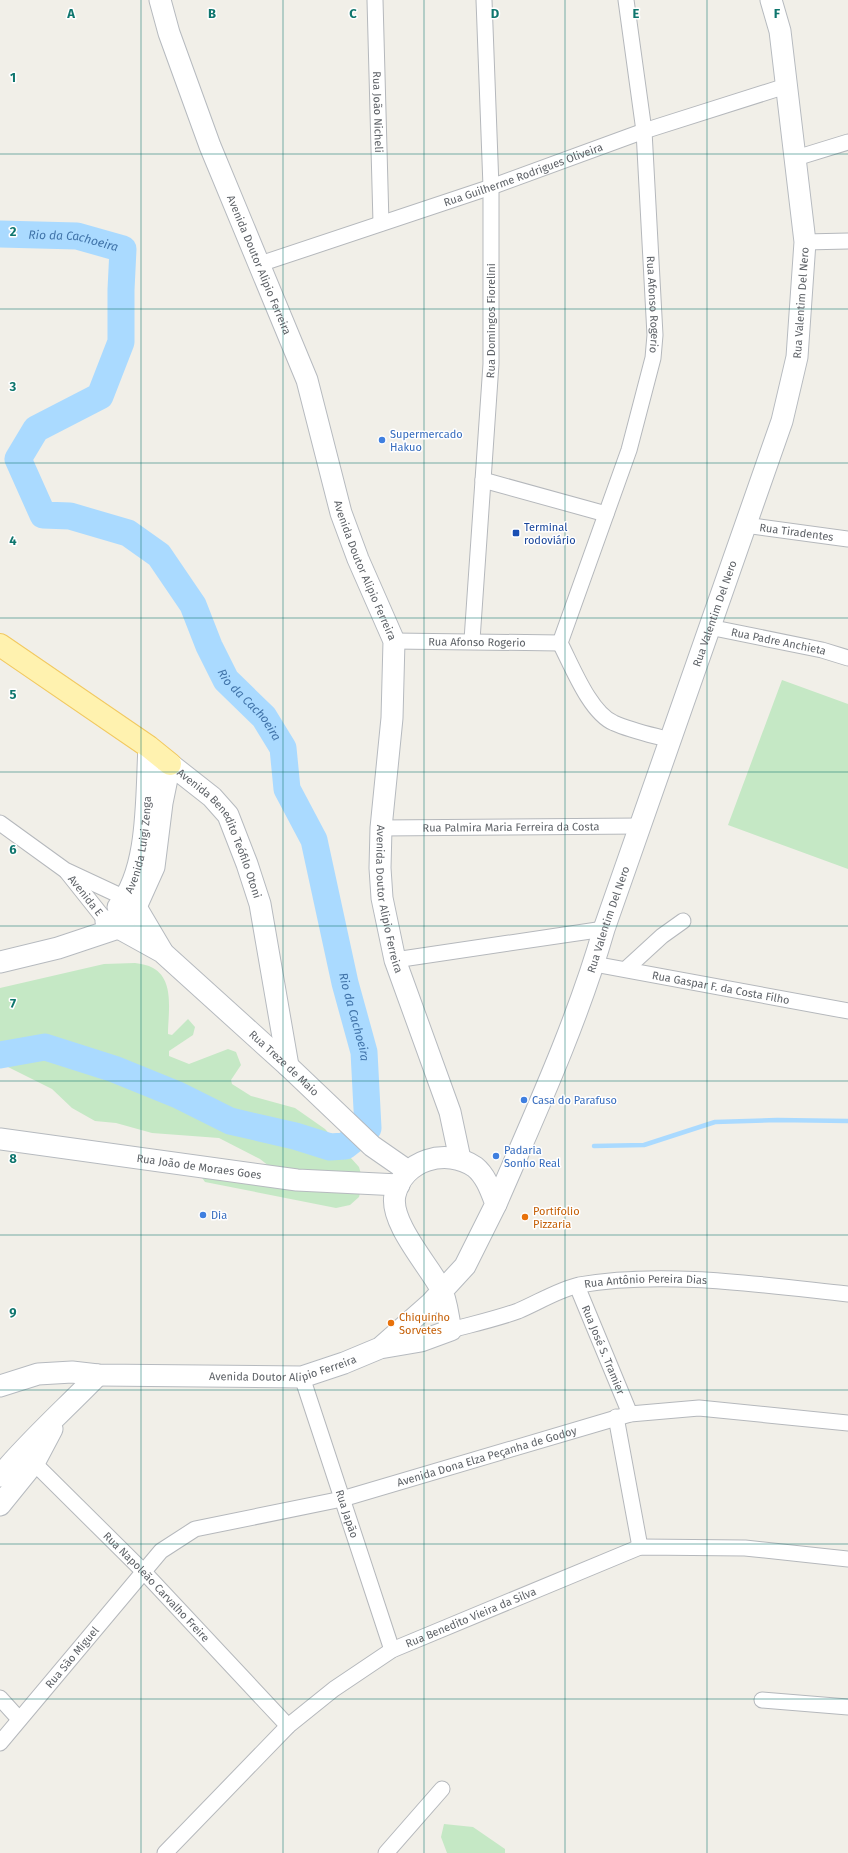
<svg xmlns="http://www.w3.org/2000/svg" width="848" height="1853" viewBox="0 0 848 1853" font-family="'Fira Sans',sans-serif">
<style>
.green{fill:#c5e8c5}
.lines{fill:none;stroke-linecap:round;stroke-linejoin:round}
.stream{stroke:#aadaff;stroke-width:4.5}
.river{stroke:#aadaff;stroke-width:27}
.street-casing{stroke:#b5b8bc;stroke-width:17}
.secondary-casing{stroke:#b6babf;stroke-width:23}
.primary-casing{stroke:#f2c960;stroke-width:24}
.street{stroke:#fff;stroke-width:15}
.secondary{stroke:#fff;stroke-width:21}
.primary{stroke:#fff2af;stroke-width:22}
.grid{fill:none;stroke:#0f766e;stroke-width:1;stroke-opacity:0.55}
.shop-dot{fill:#3f7fe0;stroke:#fff;stroke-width:1.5}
.transit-dot{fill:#1a4fb4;stroke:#fff;stroke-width:1.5}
.food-dot{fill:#e8710a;stroke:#fff;stroke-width:1.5}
.labels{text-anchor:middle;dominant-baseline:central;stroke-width:3;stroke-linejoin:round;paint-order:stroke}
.street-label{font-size:11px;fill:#5f6368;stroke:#fff}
.shop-label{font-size:11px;fill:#366cbe;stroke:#fff;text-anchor:start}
.transit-label{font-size:11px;fill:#164399;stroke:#fff;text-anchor:start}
.food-label{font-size:11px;fill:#c56008;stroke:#fff;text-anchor:start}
.water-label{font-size:12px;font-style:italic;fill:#4174aa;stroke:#fff}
.grid-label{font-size:13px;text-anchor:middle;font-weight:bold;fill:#0f766e;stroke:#fff;stroke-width:3;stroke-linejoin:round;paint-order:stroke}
</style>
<rect width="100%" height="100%" fill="#f1efe8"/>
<path class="green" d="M782 680 848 704V869L728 825Z
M135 963C141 964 148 965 153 968 175 980 168 1013 168 1034L172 1035 188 1019 195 1027 193 1035 169 1051V1056L189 1064 228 1049 236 1052 241 1065 231 1080 232 1084 251 1096 295 1108 325 1129 359 1167 363 1181 359 1197 350 1205 336 1208 205 1182 200 1175 279 1174 260 1159 219 1138 152 1133 116 1123 95 1121 72 1108 52 1089 4 1065 0 1066V988L104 964Z
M444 1824 473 1827 505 1849V1853H447L441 1837Z"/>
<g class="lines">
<path class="stream" d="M594 1146 644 1145 715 1122 777 1120 848 1121"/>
<path class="river" id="s1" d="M0 234 77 236 123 249 121 290V342L100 396 36 429 18 459 43 515 70 516 128 533 159 555 193 605 209 646 226 680 264 717 283 748 287 789 314 840 345 983 364 1052 368 1128 345 1146 330 1147 295 1136 230 1121 178 1095 114 1069 45 1047 0 1055"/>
<g class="street-casing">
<g id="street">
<path id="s2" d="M375 0 381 223"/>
<path id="s3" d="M626 0 644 131 655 335 653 358 629 450 560 643C572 666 590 713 614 723 632 731 652 735 670 740"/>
<path d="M796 158 848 142"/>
<path d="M805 242 848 241"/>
<path id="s4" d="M260 264 491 187 644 131 786 86"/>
<path d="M483 480 606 514"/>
<path id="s5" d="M745 525 848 539"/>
<path id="s6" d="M709 627 822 650 848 658"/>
<path id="s7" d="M472 640 491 364V187L484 0"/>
<path id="s8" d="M394 641 560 643"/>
<path d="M0 823 65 870 125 898"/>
<path id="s9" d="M381 828 641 826"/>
<path id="s10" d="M67 872 106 921"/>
<path d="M395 960 604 929"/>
<path id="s11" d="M594 964 848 1011"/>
<path d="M626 969 662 936 683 921"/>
<path id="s12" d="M577 1286 630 1414"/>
<path id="s13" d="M451 1330C473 1324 496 1319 518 1311 537 1303 560 1289 579 1285 664 1270 763 1285 848 1294"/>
<path id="s14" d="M302 1377 392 1650"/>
<path d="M616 1417 640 1547"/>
<path id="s15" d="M27 1456 143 1571 288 1726"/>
<path d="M0 1698 19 1719"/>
<path d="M762 1700 848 1707"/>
<path id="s16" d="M0 1743 161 1551 195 1529 342 1499 630 1414 699 1408 848 1423"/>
<path id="s17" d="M165 1853 288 1726 334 1689 392 1650 640 1547 745 1548 848 1559"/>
<path d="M386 1853 442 1789"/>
</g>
</g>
<g class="secondary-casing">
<g id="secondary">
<path id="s18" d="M160 0 169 33 210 146 307 380 341 513 358 559 394 641 392 718 381 828 380 868 382 898 395 960 450 1112 460 1159"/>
<path d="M125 898 136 907 162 951"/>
<path id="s19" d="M118 907C150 870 146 794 149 747"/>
<path id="s20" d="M106 921 162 952 288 1066 372 1146 408 1171"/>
<path id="s21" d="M0 962 58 948 118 928 136 907 154 867 162 803 170 764 212 797 228 815 247 864 260 904 288 1066"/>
<path id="s22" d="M0 1139 297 1180 399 1185"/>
<path id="s23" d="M496 1204C535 1114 577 1023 604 929L782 421 797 357 805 242 780 31 771 0"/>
<path id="s24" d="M0 1386 38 1374 72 1372 98 1375 302 1377 344 1363 380 1348 431 1303 465 1266 496 1204C491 1191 486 1176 475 1167 446 1147 403 1160 395 1195 389 1222 429 1266 441 1289 447 1300 448 1318 451 1330L421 1341 380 1348"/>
<path d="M0 1476C30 1440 65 1409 98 1375"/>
<path d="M0 1505 34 1463 52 1429"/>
</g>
</g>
<g class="primary-casing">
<path id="primary" d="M0 645 149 747 170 764"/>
</g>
<use href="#street" class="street"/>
<use href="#secondary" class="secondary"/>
<use href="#primary" class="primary"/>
</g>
<path class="grid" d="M141 0V1853M283 0V1853M424 0V1853M565 0V1853M707 0V1853M0 154H848M0 309H848M0 463H848M0 618H848M0 772H848M0 926H848M0 1081H848M0 1235H848M0 1390H848M0 1544H848M0 1699H848"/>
<g class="shop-dot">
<circle cx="382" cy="440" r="4"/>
<circle cx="524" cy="1100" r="4"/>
<circle cx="496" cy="1156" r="4"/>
<circle cx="203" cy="1215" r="4"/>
</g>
<rect class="transit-dot" x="512" y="529" width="8" height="8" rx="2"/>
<g class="food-dot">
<circle cx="525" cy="1217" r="4"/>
<circle cx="391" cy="1323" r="4"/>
</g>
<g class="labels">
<g class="street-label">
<text stroke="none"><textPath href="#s2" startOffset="112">Rua João Nicheli</textPath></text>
<text stroke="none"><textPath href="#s4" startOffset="278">Rua Guilherme Rodrigues Oliveira</textPath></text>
<text stroke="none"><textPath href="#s18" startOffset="283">Avenida Doutor Alipio Ferreira</textPath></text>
<text stroke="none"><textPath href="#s23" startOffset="954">Rua Valentim Del Nero</textPath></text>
<text stroke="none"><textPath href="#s3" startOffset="306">Rua Afonso Rogerio</textPath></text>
<text stroke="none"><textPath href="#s7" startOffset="320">Rua Domingos Fiorelini</textPath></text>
<text stroke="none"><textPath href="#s5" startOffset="52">Rua Tiradentes</textPath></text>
<text stroke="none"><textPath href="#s18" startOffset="607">Avenida Doutor Alipio Ferreira</textPath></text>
<text stroke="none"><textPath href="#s23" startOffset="630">Rua Valentim Del Nero</textPath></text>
<text stroke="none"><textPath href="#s8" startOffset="83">Rua Afonso Rogerio</textPath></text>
<text stroke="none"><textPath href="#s6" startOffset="71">Rua Padre Anchieta</textPath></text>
<text stroke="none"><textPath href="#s9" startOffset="130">Rua Palmira Maria Ferreira da Costa</textPath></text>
<text stroke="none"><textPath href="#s21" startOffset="387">Avenida Benedito Teófilo Otoni</textPath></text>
<text stroke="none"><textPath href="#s19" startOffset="67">Avenida Luigi Zenga</textPath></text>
<text stroke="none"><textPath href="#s10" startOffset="30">Avenida E</textPath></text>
<text stroke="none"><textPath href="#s18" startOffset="943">Avenida Doutor Alipio Ferreira</textPath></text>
<text stroke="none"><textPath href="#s23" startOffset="306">Rua Valentim Del Nero</textPath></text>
<text stroke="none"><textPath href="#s11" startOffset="129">Rua Gaspar F. da Costa Filho</textPath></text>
<text stroke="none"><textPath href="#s20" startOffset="229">Rua Treze de Maio</textPath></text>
<text stroke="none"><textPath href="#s22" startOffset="201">Rua João de Moraes Goes</textPath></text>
<text stroke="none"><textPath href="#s13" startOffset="203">Rua Antônio Pereira Dias</textPath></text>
<text stroke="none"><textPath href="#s12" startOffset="69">Rua José S. Tramier</textPath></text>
<text stroke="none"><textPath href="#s24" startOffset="286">Avenida Doutor Alipio Ferreira</textPath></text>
<text stroke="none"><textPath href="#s16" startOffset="592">Avenida Dona Elza Peçanha de Godoy</textPath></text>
<text stroke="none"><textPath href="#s14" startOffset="144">Rua Japão</textPath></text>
<text stroke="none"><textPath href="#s15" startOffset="184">Rua Napoleão Carvalho Freire</textPath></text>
<text stroke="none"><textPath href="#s17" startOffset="391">Rua Benedito Vieira da Silva</textPath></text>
<text stroke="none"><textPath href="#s16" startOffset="112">Rua São Miguel</textPath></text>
</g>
<g class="shop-label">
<text x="390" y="434">Supermercado<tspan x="390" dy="13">Hakuo</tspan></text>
<text x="532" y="1100">Casa do Parafuso</text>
<text x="504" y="1150">Padaria<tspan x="504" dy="13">Sonho Real</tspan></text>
<text x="211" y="1215">Dia</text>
</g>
<g class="transit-label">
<text x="524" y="527">Terminal<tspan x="524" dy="13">rodoviário</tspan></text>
</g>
<g class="food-label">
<text x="533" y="1211">Portifolio<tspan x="533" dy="13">Pizzaria</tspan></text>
<text x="399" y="1317">Chiquinho<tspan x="399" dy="13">Sorvetes</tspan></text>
</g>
<g class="water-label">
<text stroke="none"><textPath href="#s1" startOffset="74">Rio da Cachoeira</textPath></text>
<text stroke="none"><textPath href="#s1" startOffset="746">Rio da Cachoeira</textPath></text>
<text stroke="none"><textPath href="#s1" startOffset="1082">Rio da Cachoeira</textPath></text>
</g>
</g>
<g class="grid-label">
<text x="71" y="18">A</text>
<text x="212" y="18">B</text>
<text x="353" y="18">C</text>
<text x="495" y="18">D</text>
<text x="636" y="18">E</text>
<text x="777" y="18">F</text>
<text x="13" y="82">1</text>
<text x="13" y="236">2</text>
<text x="13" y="391">3</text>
<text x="13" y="545">4</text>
<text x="13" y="699">5</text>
<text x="13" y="854">6</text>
<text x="13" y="1008">7</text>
<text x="13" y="1163">8</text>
<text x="13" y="1317">9</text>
</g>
</svg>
